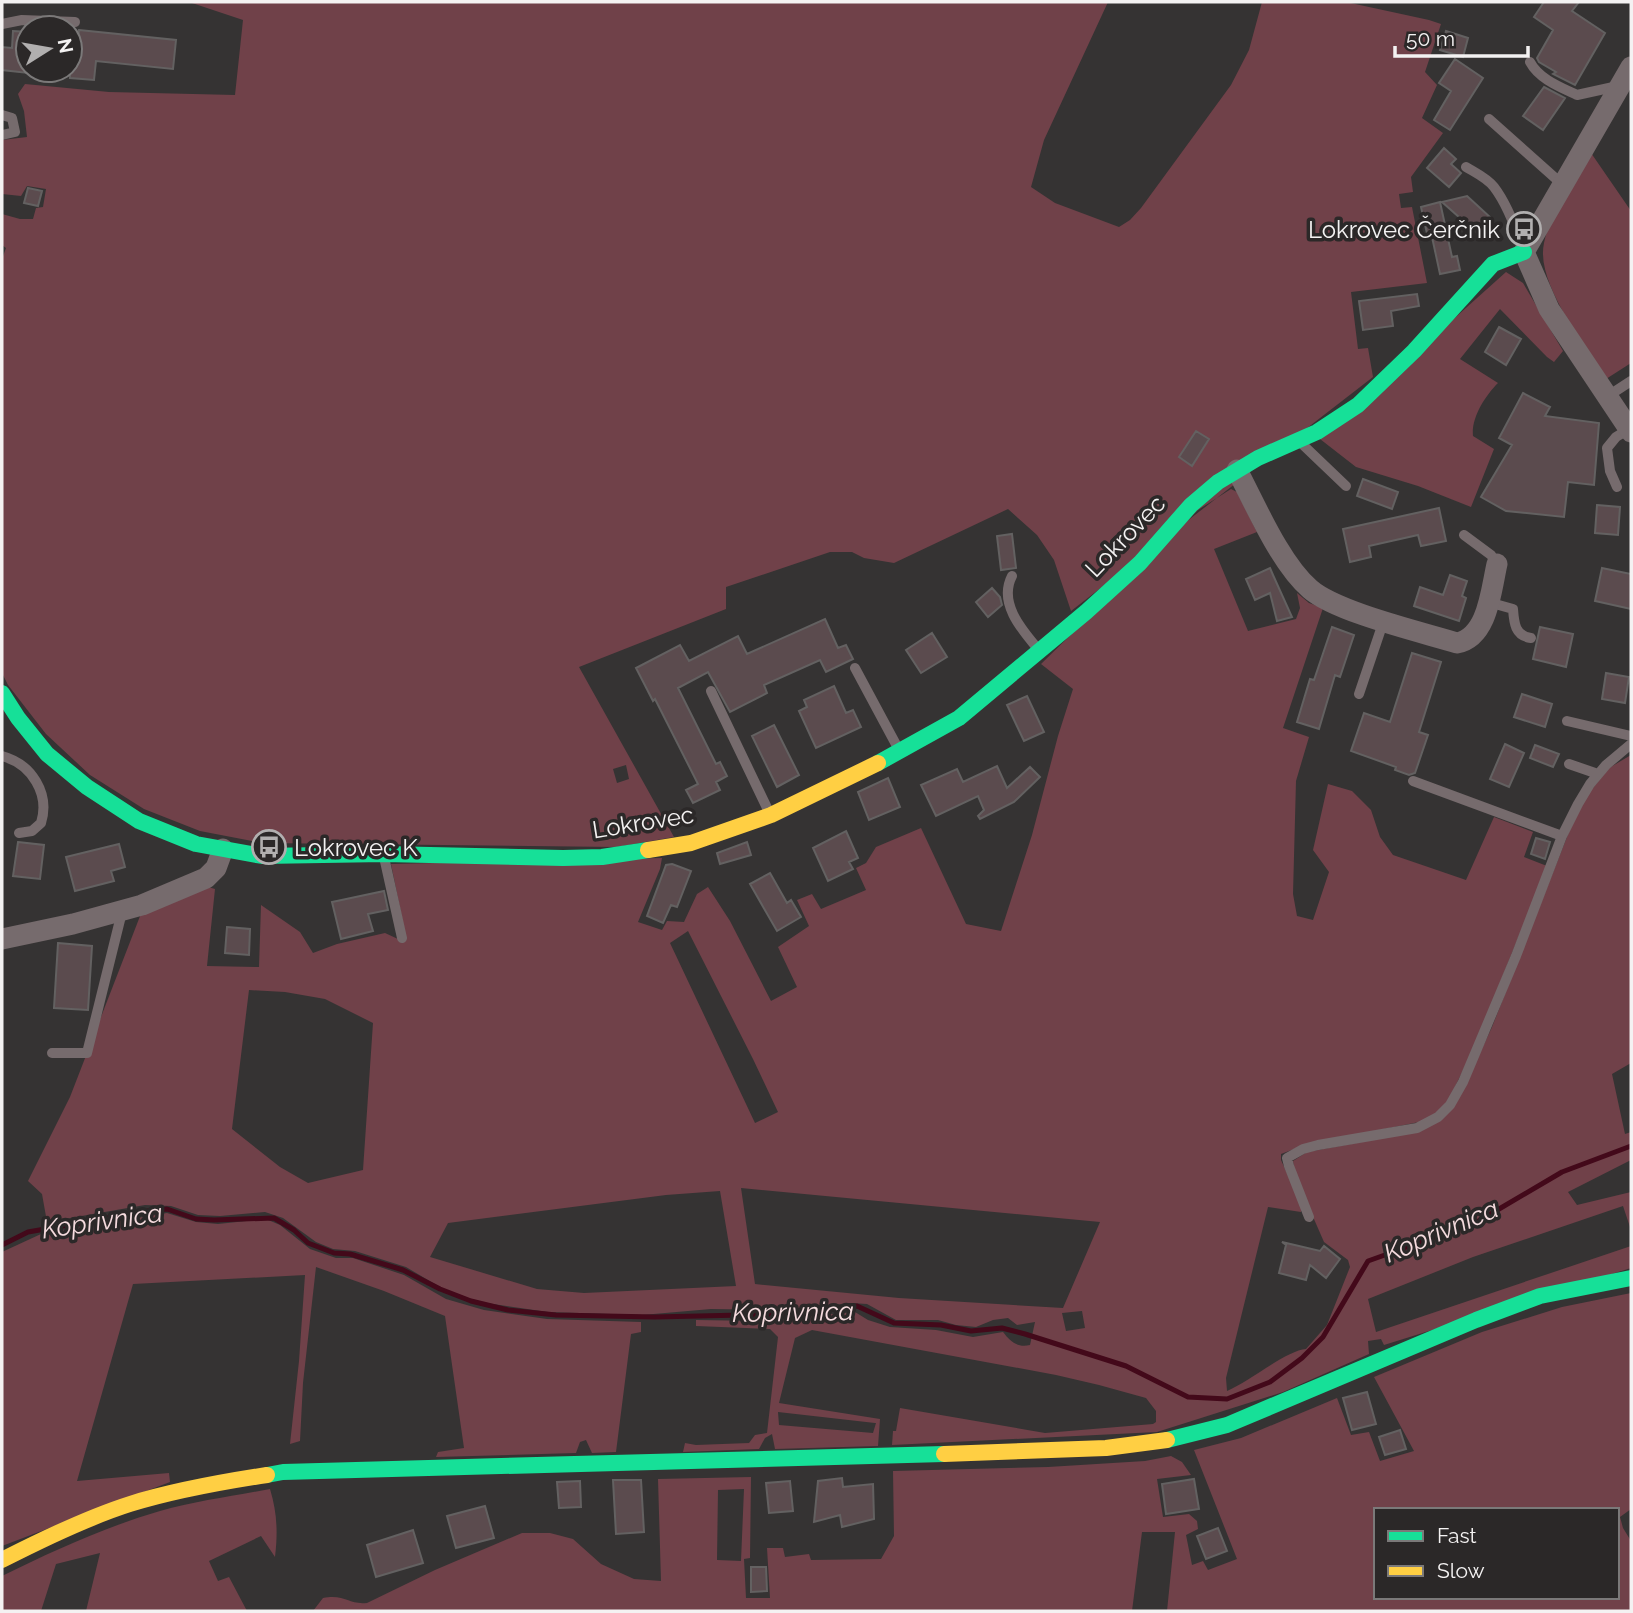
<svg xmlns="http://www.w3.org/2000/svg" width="1633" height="1613" viewBox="0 0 1633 1613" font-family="Raleway,sans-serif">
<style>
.green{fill:#704149;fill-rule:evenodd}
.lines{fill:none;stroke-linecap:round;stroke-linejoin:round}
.stream{stroke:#43091a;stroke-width:5}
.building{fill:#5b4b4e;stroke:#636161;stroke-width:2}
.lane{stroke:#766b6d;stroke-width:10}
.street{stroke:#766b6d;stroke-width:21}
.fast{stroke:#16e098;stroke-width:16}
.slow{stroke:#ffcf43;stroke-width:16}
.labels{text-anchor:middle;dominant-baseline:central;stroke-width:7;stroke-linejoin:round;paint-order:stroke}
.poi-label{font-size:24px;fill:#f4f2f2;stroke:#2b2828;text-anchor:end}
.street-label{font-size:24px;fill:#f4f2f2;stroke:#2b2828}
.water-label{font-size:26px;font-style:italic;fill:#f5dbde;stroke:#2b2828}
</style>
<rect width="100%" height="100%" fill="#353333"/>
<path class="green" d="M189 2H1108L1044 140 1031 187 1055 203 1119 227 1130 220 1141 208 1231 85 1249 50 1262 2H1346L1429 20 1441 24 1425 72 1437 85 1422 118 1443 133 1411 177 1413 192 1399 194 1401 208 1412 207 1427 283 1351 292 1358 349 1368 348 1373 377 1071 611 1054 560 1037 535 1008 509 894 563 864 558 852 552H830L726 587V609L579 667 674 837 617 847 262 843 200 831 144 809 90 775 46 734 8 685 2 673V259L6 248 2 245V214L20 219H33L36 208 43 207 46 189 27 186 21 196 2 194V140L27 137 24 111 18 94 25 84 109 92 235 95 243 20ZM626 765 629 779 617 783 613 769Z
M1589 150 1631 211V363L1606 379C1586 346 1535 283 1544 243 1551 211 1574 180 1589 150Z
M1506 272 1523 283 1563 351 1554 362 1547 357 1500 309 1460 359 1498 383C1485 396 1471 418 1473 436L1494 449 1471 507 1418 486 1356 467 1320 439Z
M1231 489 1237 492 1257 532 1214 549 1248 631 1296 619 1300 608 1297 593 1309 603 1323 608 1283 728 1309 737 1296 781 1293 894 1297 916 1313 920 1329 872 1313 850 1328 784 1352 791 1371 810 1380 837 1393 855 1466 880 1494 817 1533 832 1524 857 1547 866 1473 1050 1448 1101 1437 1114 1424 1121 1305 1145 1281 1154V1160L1302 1206 1301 1212 1268 1207 1226 1378 1227 1391C1249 1382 1287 1350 1306 1349L1327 1325 1350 1267 1348 1260 1324 1242 1296 1178 1293 1161 1307 1152 1416 1132 1460 1096 1492 1027 1580 804 1609 768 1631 755V1063L1612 1074 1625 1134 1631 1132V1160L1568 1192 1577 1205 1631 1192V1230L1623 1206 1473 1257 1368 1299 1376 1332 1631 1246V1268L1384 1345 1381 1339 1368 1341 1369 1354 1283 1392 1157 1432 892 1445 893 1431H896L900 1408 1045 1433 1153 1424 1156 1422V1411L1146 1398 1099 1385 1056 1375 812 1330 795 1338 779 1403 880 1419 878 1446 775 1449 772 1434 765 1438 759 1449 683 1452 685 1443 696 1445 749 1443 755 1435 767 1433 778 1337 770 1329 696 1326V1320L760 1321 855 1312 868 1320 890 1327 936 1330 973 1337 1003 1332C1010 1341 1017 1348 1030 1345L1035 1322 1017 1325 1008 1318 993 1320 976 1327 956 1325 938 1320H896L867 1304 851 1303 781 1310 711 1309 642 1315 548 1312 486 1303 450 1293 406 1267 355 1251 333 1249 316 1242 283 1218 265 1212 220 1216 198 1215 171 1206 145 1205 47 1222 42 1194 28 1181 70 1097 142 911 208 887 215 889 207 966 259 967 261 905 300 932 313 953 337 944 385 933 398 939 406 937 391 864 662 858 660 869 638 922 662 930 667 921 684 922 697 894 708 887 730 921 771 1001 797 987 778 947 809 926 797 900 812 894 821 909 866 890 856 868 866 863 876 847 921 828 966 924 1001 931 1032 835 1058 736 1073 689 1041 664 1198 510ZM688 931 753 1059 778 1112 755 1123 670 943ZM249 990 285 992 325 999 373 1023 363 1170 308 1183 280 1167 232 1129ZM741 1188 1100 1222 1063 1308 899 1298 755 1284ZM720 1191 736 1286 584 1293 537 1289 430 1257 448 1223 666 1195ZM1082 1311 1085 1328 1066 1331 1062 1313ZM778 1412 875 1423H876L873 1433 779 1425Z
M167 1213 196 1222 218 1224 266 1219 280 1225 310 1249 336 1258H353L404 1275 446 1299 484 1310 547 1319 641 1322V1332L631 1334 616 1452 592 1453 586 1440 580 1442 576 1453 436 1457 438 1452 464 1448 445 1316 384 1291 316 1267 303 1383 300 1441 290 1444 299 1361 305 1275 133 1284 77 1481 169 1473 170 1482 2 1546V1252L41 1234Z
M1631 1293V1509L1620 1517 1623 1528 1631 1541V1611H1167L1175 1532H1142L1132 1611H313L323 1598C346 1594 348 1605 367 1603L435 1570 522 1533H550L573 1539 601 1564 634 1579 661 1581 658 1479 751 1477 750 1558 744 1559 746 1598H770L767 1548H783L785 1557 809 1554 811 1560 881 1559 894 1536 893 1471 1048 1467 1145 1461 1171 1456 1182 1462 1191 1475 1157 1479 1163 1517 1189 1514 1197 1521 1198 1529 1186 1535 1192 1565 1203 1561 1208 1570 1237 1559 1194 1450 1241 1438 1337 1398 1351 1435 1369 1432 1380 1461 1414 1451 1374 1377 1482 1332 1562 1307ZM744 1489 741 1561 717 1560 718 1490ZM1376 1510H1617V1597H1376Z
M270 1489C277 1512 278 1532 275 1557L261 1536 209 1561 218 1581 229 1577 247 1611H86L100 1553 56 1564 41 1611H2V1576C53 1551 105 1527 160 1511 196 1501 233 1496 270 1489Z"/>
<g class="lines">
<path class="stream" d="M2 1245 28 1232 148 1211 167 1209 196 1219 214 1220 274 1218 294 1230 308 1243 334 1253 350 1254 403 1270 440 1289 471 1301 508 1310 556 1315 655 1317 781 1314 857 1306 894 1323 941 1325 971 1331 1002 1328 1025 1334 1126 1366 1188 1397 1227 1399 1270 1382 1302 1358 1323 1337 1368 1261 1477 1222 1562 1172 1631 1146"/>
</g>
<path class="building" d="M1544 2H1579L1572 11 1605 33 1575 85 1553 74 1556 72 1539 62 1537 58 1553 30 1534 17Z
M79 30 176 40 173 69 96 61 94 80 70 78V47L78 48Z
M13 31 28 32V73L2 70V47L12 48Z
M1446 31 1468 38 1463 57 1440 50Z
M1455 59 1483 78 1450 130 1434 120 1451 91 1439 83Z
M1544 87 1565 98 1543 130 1523 116Z
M1444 148 1456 159 1451 164 1461 173 1449 187 1427 168Z
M28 188 42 191 38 206 24 203Z
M1467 196 1491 218 1477 233 1442 202Z
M1440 202 1452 257 1457 256 1460 270 1440 274 1432 237 1428 238 1421 207Z
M1417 294 1419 306 1391 311 1393 326 1363 330 1359 301Z
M1499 327 1521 339 1506 365 1485 352Z
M1523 393 1550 407 1545 416 1599 423 1594 485 1568 482 1564 517 1506 511 1481 497 1512 445 1499 438Z
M1196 431 1209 439 1192 466 1179 457Z
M1363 479 1398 492 1392 509 1357 496Z
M1597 505 1620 507 1618 535 1595 533Z
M1439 508 1446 541 1421 546 1418 535 1369 546 1371 557 1350 562 1343 529Z
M1012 534 1016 568 1001 570 997 536Z
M1270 568 1273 575 1292 617 1277 621 1270 593 1255 600 1246 579Z
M1602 568 1631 574V609L1595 601Z
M1450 575 1467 581 1462 596 1466 598 1459 621 1414 606 1420 587 1443 595Z
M992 588 1000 597 1002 605 988 617 976 602Z
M825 619 838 648 846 645 853 659 826 672 820 660 764 685 767 693 730 712 708 672 678 688 716 764 720 762 727 776 716 782 720 790 693 803 686 790 698 784 655 699 653 701 636 668 680 645 689 661 738 636 747 654Z
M1332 627 1354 635 1340 677 1335 675 1319 729 1297 722 1310 679 1314 680Z
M1540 627 1573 634 1566 667 1533 659Z
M932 633 947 657 921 673 906 650Z
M1412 653 1441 662 1419 732 1428 735 1415 773 1409 775 1395 770 1396 767 1351 751 1364 713 1390 722Z
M1606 673 1629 677 1625 703 1602 699Z
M834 686 846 713 853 710 861 727 816 748 799 711 807 707 804 700Z
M1522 694 1552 704 1545 727 1514 717Z
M1027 696 1044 732 1024 741 1007 705Z
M774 725 799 775 777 787 752 736Z
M1505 744 1524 753 1509 787 1490 779Z
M1535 745 1559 754 1553 767 1530 758Z
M997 766 1007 788 1030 767 1040 777 1014 802 980 819 978 816 984 810 978 796 936 816 921 785 957 769 963 782Z
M888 778 900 807 869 820 858 792Z
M846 831 858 858 849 862 853 869 828 881 813 848Z
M1536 838 1550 842 1545 859 1531 854Z
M18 842 44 845 40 879 13 876Z
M747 842 751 855 720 864 717 853Z
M119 844 125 867 111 871 114 881 75 891 66 857Z
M672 864 691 871 677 907 671 905 663 923 647 916 666 865Z
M770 873 787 903 791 900 801 917 777 931 750 884Z
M384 891 388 910 368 914 373 931 341 939 332 902Z
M227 927 250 929 249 955 225 953Z
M58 943 92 946 88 1010 54 1008Z
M1282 1242 1320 1251 1324 1246 1340 1259 1326 1278 1310 1265 1306 1280 1279 1273 1286 1245Z
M1367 1392 1376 1424 1352 1430 1343 1398Z
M1400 1430 1406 1449 1385 1455 1379 1437Z
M842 1478 843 1487 873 1484 874 1519 842 1527 840 1515 814 1522 818 1481Z
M1194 1479 1199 1509 1166 1514 1162 1484Z
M613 1480H641L644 1532 616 1534Z
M580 1481 581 1507 559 1508 557 1482Z
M790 1481 793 1511 769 1513 766 1483Z
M485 1506 494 1538 456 1548 447 1516Z
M1218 1528 1227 1551 1206 1559 1197 1536Z
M413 1530 423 1563 376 1577 367 1545Z
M751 1567H766L767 1591 751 1592Z"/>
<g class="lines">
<path class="lane" d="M2 24 22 20 75 22
M1530 62C1539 79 1560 87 1577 95L1618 86
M2 115 12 118 15 132 2 135
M1489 119 1563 185
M1466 167C1476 173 1487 178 1494 187 1507 204 1516 228 1523 249
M1608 396 1631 381
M1301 443 1346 486
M1617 487 1610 471 1607 448 1616 437 1629 429
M1464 535 1491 555 1497 564
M1012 576C998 603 1022 630 1038 649
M1488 602 1513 609C1514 623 1515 636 1531 638
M855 668 899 750
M711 691 769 812
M1359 694 1384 620
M1567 721 1631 736
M2 756C32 764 50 794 41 823L32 831 19 833
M1569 764 1598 774
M1413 781 1562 836
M384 857 402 938
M52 1053H87L122 912
M1309 1217 1289 1166 1287 1158 1303 1149 1318 1145 1417 1128 1438 1117 1450 1105 1463 1082 1474 1056 1516 956 1562 836 1578 804 1590 784 1606 765 1631 744"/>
<path class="street" d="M1631 67 1524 252 1549 309 1631 432
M1237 470C1256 506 1280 563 1310 589 1336 612 1421 632 1457 643 1488 637 1491 590 1497 564
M2 939 73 924 142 905 206 878 216 868 223 849"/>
<path class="fast" d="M2 693 18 718 47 754 87 787 139 821 196 844 262 856 384 854 563 858 602 857 648 850
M878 763 959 718 1086 612 1140 563 1191 505 1218 482 1258 458 1317 432 1358 405 1414 351 1493 264 1524 252
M1167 1440 1227 1425 1476 1320 1540 1296 1631 1278
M267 1475 283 1472 944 1454"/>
<path class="slow" d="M648 850 691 843 771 815 878 763
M944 1454 1106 1448 1167 1440
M2 1560C43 1539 86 1518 130 1504 175 1490 221 1482 267 1475"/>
</g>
<defs>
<g id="bus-ring" transform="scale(1.75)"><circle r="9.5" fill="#2b2828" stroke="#b1afaf" stroke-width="1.5"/><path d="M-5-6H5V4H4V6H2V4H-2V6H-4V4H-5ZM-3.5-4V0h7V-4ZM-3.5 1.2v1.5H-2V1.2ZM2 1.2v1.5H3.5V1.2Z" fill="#b1afaf"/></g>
</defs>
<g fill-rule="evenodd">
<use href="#bus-ring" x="1524" y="229"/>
<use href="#bus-ring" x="269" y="847"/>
</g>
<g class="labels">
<g class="poi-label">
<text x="1500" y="229">Lokrovec Čerčnik</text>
<text x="294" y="847" text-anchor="start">Lokrovec K</text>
</g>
<g class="street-label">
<text transform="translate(1125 536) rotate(-46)">Lokrovec</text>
<text transform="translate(643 822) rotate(-9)">Lokrovec</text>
</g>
<g class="water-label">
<text transform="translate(102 1221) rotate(-8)">Koprivnica</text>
<text transform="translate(1441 1231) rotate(-23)">Koprivnica</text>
<text transform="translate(793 1312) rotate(-1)">Koprivnica</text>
</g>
</g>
<rect width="1633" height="1613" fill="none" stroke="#f4f2f2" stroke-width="7"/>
<rect x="1374" y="1508" width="245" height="91" fill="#2b2828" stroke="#7b7979" stroke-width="2"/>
<rect x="1388" y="1531" width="35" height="10" fill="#16e098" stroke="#7b7979" stroke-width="2"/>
<text x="1437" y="1543" font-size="21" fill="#f4f2f2">Fast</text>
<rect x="1388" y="1566" width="35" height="10" fill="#ffcf43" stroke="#7b7979" stroke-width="2"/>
<text x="1437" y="1578" font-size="21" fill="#f4f2f2">Slow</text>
<g transform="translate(49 49) rotate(79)"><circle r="33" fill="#2b2828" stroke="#7b7979" stroke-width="2"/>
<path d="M0-5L12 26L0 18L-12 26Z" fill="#b1afaf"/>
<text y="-10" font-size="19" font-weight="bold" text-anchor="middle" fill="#f4f2f2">N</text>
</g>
<path d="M1395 46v10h133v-10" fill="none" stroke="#f4f2f2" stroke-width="3.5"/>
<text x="1406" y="46" font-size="21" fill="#f4f2f2" stroke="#2b2828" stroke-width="5" paint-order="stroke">50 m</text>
</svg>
